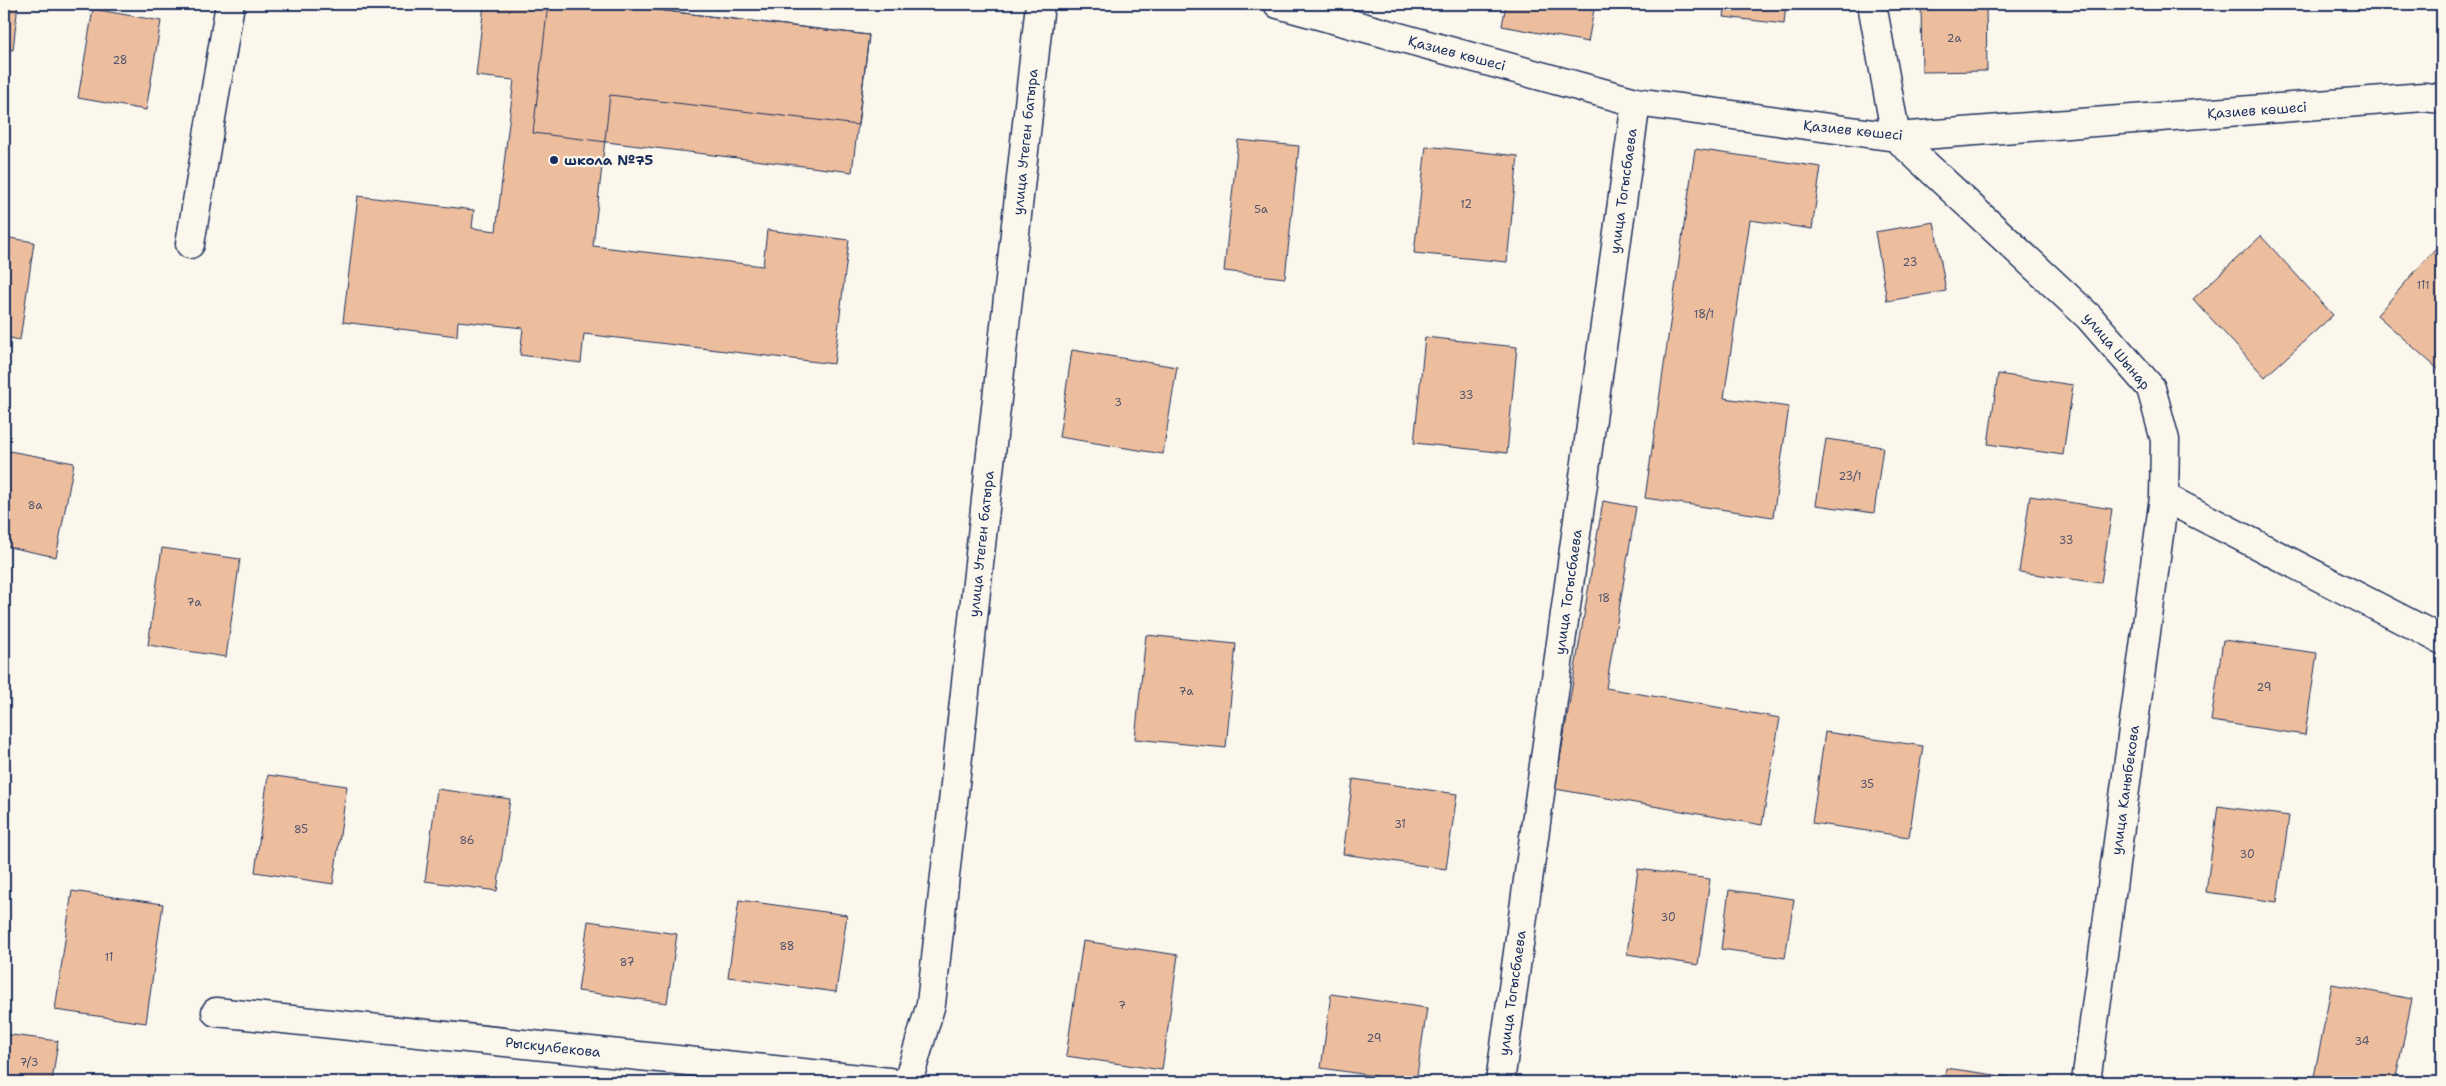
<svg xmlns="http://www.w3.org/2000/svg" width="2446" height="1086" viewBox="0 0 2446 1086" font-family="'Shantell Sans',sans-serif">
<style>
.building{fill:#edbe9d;stroke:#1b2f5e}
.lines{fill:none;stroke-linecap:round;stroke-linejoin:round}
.street-casing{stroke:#1b2f5e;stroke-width:31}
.secondary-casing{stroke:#1b2f5e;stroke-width:31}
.street{stroke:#fbf7ec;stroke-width:28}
.secondary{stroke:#fbf7ec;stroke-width:28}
.poi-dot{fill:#1b2f5e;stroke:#fbf7ec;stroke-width:2}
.labels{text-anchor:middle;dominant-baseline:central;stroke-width:4.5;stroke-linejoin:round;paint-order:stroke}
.number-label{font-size:11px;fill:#50536e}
.street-label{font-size:14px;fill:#1b2f5e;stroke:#fbf7ec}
.poi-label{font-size:14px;font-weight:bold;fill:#1b2f5e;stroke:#fbf7ec;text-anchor:start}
</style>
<rect width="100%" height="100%" fill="#fbf7ec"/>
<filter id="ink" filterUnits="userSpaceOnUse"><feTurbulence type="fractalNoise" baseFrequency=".02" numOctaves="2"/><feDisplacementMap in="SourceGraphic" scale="10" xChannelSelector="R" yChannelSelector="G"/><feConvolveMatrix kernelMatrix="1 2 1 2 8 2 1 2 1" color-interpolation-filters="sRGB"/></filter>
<g filter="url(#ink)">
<path class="building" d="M4 4H18L13 50 4 49Z
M484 4H607L869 35 858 125 610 95 593 246 763 266 767 230 849 240 834 364 584 334 581 363 520 355 523 328 458 321 457 336 343 322 358 196 474 210 472 228 496 231 514 80 476 76Z
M548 4H607L869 35 852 172 533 133Z
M1506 4H1595L1588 42 1502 26Z
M1726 4H1786L1784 24 1724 17Z
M1921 4H1986L1987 71 1922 72Z
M93 9 161 21 146 110 78 98Z
M1238 140 1299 146 1285 278 1224 271Z
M1426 146 1518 156 1507 262 1414 253Z
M1695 149 1821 167 1812 229 1750 220 1724 398 1789 407 1773 517 1645 498Z
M1934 222 1946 291 1887 301 1875 232Z
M2261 236 2333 315 2265 377 2193 299Z
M4 237 34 242 20 340 4 337Z
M2435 249 2442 255V366L2439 370 2377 315Z
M1425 337 1517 347 1507 453 1414 443Z
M1072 350 1177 367 1163 454 1059 437Z
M1998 374 2073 385 2063 455 1988 444Z
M1826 439 1883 447 1874 513 1816 505Z
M4 450 74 463 56 557 4 546Z
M2030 496 2112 509 2101 583 2019 572Z
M1603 501 1636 507 1606 688 1780 718 1762 825 1555 789Z
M162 548 240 559 226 657 148 645Z
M1146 635 1236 644 1226 748 1135 739Z
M2223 640 2317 653 2305 735 2211 721Z
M1825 732 1923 746 1909 837 1812 823Z
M268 775 347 786 333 884 255 872Z
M1353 779 1457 794 1446 869 1343 854Z
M437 789 510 799 497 891 425 881Z
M2218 806 2289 816 2277 902 2206 892Z
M1638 869 1710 879 1698 965 1627 954Z
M1729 890 1794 899 1785 958 1721 949Z
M72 891 163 904 146 1023 55 1010Z
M739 900 847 915 836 992 728 977Z
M588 921 677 934 667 1003 578 991Z
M1083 941 1178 955 1162 1070 1066 1056Z
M2332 984 2412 999 2395 1082H2313Z
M1331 994 1427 1008 1416 1082 1321 1068Z
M4 1034 58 1041 52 1082H4Z
M1946 1068 2023 1079V1082H1944Z"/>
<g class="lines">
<g class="street-casing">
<path id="street" d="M1872 4 1896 137 2089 317 2151 388 2165 440 2164 497 2442 640
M190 244 230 4
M216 1012 889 1082
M908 1082 931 1004 1040 4
M1500 1082 1636 102
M2086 1082 2164 497"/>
</g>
<g class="secondary-casing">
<path id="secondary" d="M1278 4 1636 102 1896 137 2424 97 2442 99"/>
</g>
<use href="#street" class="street"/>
<use href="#secondary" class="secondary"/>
</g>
</g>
<circle class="poi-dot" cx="554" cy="160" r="5"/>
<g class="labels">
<g class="number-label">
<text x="1954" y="38">2а</text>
<text x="120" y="60">28</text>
<text x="1466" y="204">12</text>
<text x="1261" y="209">5а</text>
<text x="1910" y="262">23</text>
<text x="2423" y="285">111</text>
<text x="1704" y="314">18/1</text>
<text x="1466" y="395">33</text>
<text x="1118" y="402">3</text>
<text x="1850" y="476">23/1</text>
<text x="35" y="505">8а</text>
<text x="2066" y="540">33</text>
<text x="1604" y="598">18</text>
<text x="194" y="602">7а</text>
<text x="2264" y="687">29</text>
<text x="1186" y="691">7а</text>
<text x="1867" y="784">35</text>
<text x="1400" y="824">31</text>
<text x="301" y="829">85</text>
<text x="467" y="840">86</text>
<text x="2247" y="854">30</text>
<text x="1668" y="917">30</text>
<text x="787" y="946">88</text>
<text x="109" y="957">11</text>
<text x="627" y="962">87</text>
<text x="1122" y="1005">7</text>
<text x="1374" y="1038">29</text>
<text x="2362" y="1041">34</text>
<text x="29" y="1062">7/3</text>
</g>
<g class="street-label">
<text transform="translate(1457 53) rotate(15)">Қазиев көшесі</text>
<text transform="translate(2257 110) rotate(-4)">Қазиев көшесі</text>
<text transform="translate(1853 130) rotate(6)">Қазиев көшесі</text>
<text transform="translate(1025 142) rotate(-84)">улица Утеген батыра</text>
<text transform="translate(1623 191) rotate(-82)">улица Тогысбаева</text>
<text transform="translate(2117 351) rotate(50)">улица Шынар</text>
<text transform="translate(981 544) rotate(-84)">улица Утеген батыра</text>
<text transform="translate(1568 592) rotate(-82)">улица Тогысбаева</text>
<text transform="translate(2125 790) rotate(-82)">улица Каныбекова</text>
<text transform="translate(1512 993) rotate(-82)">улица Тогысбаева</text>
<text transform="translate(553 1047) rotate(6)">Рыскулбекова</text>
</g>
<g class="poi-label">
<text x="564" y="160">школа №75</text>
</g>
</g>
<rect width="2446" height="1086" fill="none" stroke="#fbf7ec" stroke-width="20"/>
<rect x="10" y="10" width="2426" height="1066" fill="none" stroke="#1b2f5e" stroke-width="2" filter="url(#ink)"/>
</svg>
